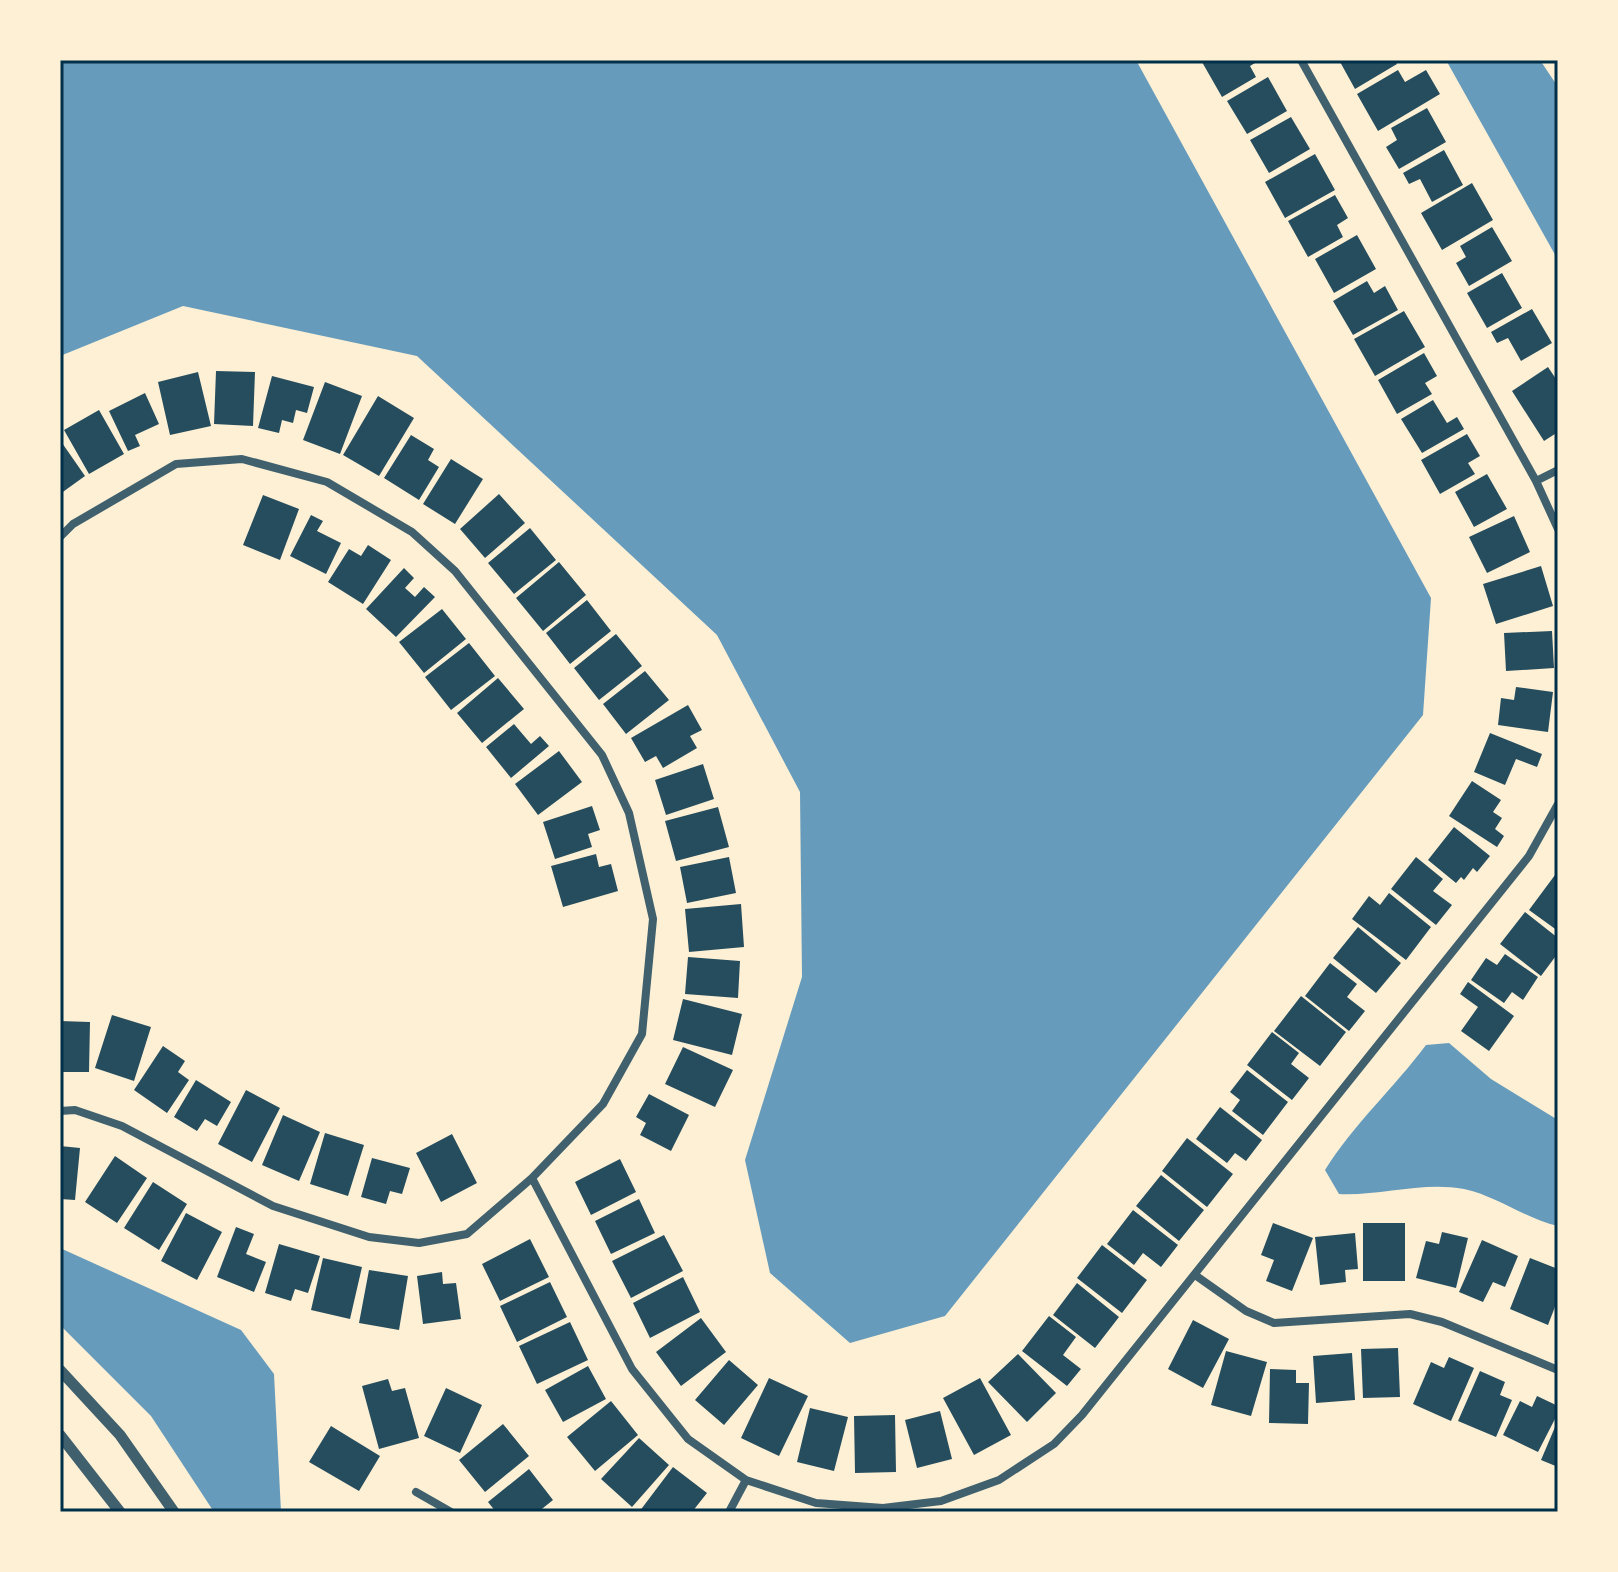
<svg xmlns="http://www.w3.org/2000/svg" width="1618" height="1572" viewBox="0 0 1618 1572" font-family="Signika,sans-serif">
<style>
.water{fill:#669bbc}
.building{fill:#264d5e}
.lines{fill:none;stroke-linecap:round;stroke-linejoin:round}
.minor{stroke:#3f606c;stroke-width:8}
.tertiary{stroke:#3f606c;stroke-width:11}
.neatline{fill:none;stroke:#003049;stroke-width:3}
</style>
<rect width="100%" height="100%" fill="#fdf0d5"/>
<path class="water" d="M60 60H1136L1431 598 1423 715 945 1316 850 1343 770 1273 745 1160 802 977 800 792 717 635 417 356 183 306 60 356Z
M1446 60H1540L1558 87V260Z
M1449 1043 1491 1079 1558 1120V1226C1526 1219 1497 1196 1464 1189 1423 1181 1380 1196 1339 1194L1325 1170C1353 1125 1394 1088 1426 1045Z
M60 1248 241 1330 274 1374 281 1512H214L151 1416 60 1325Z"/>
<path class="building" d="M1206 60H1260L1250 66 1256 77 1222 97 1202 62Z
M1339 60H1395L1397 64 1355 89Z
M1398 70 1405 82 1426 70 1440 94 1378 131 1357 94Z
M1268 77 1287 111 1247 134 1227 101Z
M1427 108 1446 142 1399 169 1386 147 1397 140 1391 128Z
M1291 117 1310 149 1269 173 1250 140Z
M1444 150 1463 185 1432 202 1420 179 1409 184 1403 173Z
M1315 154 1335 190 1285 218 1265 182Z
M1472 183 1493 220 1442 250 1421 213Z
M1335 195 1348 218 1337 225 1343 237 1308 257 1288 221Z
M1492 227 1512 261 1469 286 1456 263 1466 257 1460 246Z
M1357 235 1376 269 1334 293 1315 259Z
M1502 273 1522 308 1487 328 1467 293Z
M1367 281 1374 293 1385 286 1398 310 1353 335 1333 301Z
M1532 309 1552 343 1521 361 1508 338 1497 343 1491 332Z
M1404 311 1425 347 1375 376 1354 339Z
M1424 353 1437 376 1425 383 1432 394 1397 414 1378 380Z
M1548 367 1558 382V432L1544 441 1512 391Z
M216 371 255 372 253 426 214 424Z
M198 372 211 426 170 435 158 382Z
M272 376 314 387 307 413 296 410 293 423 282 420 279 433 258 428Z
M325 382 362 396 340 454 303 440Z
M145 393 159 424 135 435 140 446 128 451 109 411Z
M378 396 414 418 379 476 343 455Z
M1433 400 1447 423 1457 417 1464 429 1422 453 1401 419Z
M99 410 124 454 89 474 64 430Z
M1467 434 1480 456 1468 463 1475 474 1440 494 1421 460Z
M411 435 434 449 428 460 439 467 419 500 384 478Z
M60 440 85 476 60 494Z
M451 459 483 479 455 524 423 504Z
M1487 474 1507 509 1474 527 1455 492Z
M499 494 525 523 485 558 460 529Z
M263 495 299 509 280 560 243 545Z
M311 515 323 521 317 531 341 543 326 574 290 556Z
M1514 516 1530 552 1487 573 1469 537Z
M530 528 556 560 514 594 488 563Z
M368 545 391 560 363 604 328 582 349 549 361 556Z
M559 562 586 595 543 631 516 598Z
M1541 566 1553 606 1496 624 1483 584Z
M404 568 414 578 405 588 415 597 424 587 435 597 396 637 366 609Z
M587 600 611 631 570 664 546 633Z
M442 609 466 639 424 673 399 642Z
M1552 631 1554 668 1506 671 1504 633Z
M616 634 642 666 599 700 574 668Z
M469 643 495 676 451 710 425 677Z
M645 671 669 700 626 734 603 704Z
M498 678 524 709 482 743 457 713Z
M1516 687 1553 692 1548 732 1498 725 1501 698 1514 700Z
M688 705 702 730 690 736 697 748 663 768 656 756 645 762 631 738Z
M514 724 531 744 540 736 549 746 511 778 486 747Z
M1490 733 1542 754 1537 767 1516 759 1505 785 1474 772Z
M559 751 582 782 538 815 515 784Z
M703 764 714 799 666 815 655 780Z
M1472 781 1501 800 1493 812 1502 818 1495 829 1504 836 1497 847 1449 816Z
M592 806 600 830 588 834 592 847 555 859 543 822Z
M718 807 729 847 676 861 665 821Z
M1454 827 1490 856 1477 872 1473 868 1464 880 1461 877 1456 883 1428 860Z
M596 854 599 867 611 864 618 891 563 907 551 866Z
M729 857 736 893 687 903 680 867Z
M1416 857 1443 879 1433 891 1452 905 1436 925 1391 889Z
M1555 875 1558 877V931L1529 910Z
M1389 893 1431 927 1406 960 1352 919 1369 896 1380 905Z
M741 904 744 947 689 952 685 909Z
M1525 912 1558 938V953L1541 976 1500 944Z
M1358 927 1401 963 1376 993 1333 958Z
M1505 954 1538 977 1523 1000 1512 992 1504 1003 1471 980 1486 958 1497 965Z
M688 957 740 961 738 998 685 994Z
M1330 963 1357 984 1347 997 1365 1011 1349 1031 1305 996Z
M1468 982 1514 1016 1489 1051 1461 1031 1478 1007 1460 994Z
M1301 996 1346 1032 1320 1066 1274 1031Z
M683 999 742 1014 732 1055 673 1040Z
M112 1015 151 1027 134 1081 95 1068Z
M60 1021 90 1022 89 1072H60Z
M1272 1032 1299 1053 1291 1064 1309 1078 1292 1100 1247 1065Z
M163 1046 185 1061 178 1072 189 1080 167 1113 134 1090Z
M683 1047 733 1070 715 1107 665 1084Z
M1247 1070 1288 1102 1263 1135 1232 1111 1240 1100 1230 1092Z
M196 1080 231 1102 217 1126 205 1119 197 1131 174 1117Z
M246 1090 280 1108 252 1162 218 1144Z
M649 1094 689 1115 671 1151 640 1135 646 1123 636 1117Z
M1220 1107 1262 1140 1246 1161 1235 1153 1227 1163 1196 1139Z
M283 1115 320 1132 299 1181 262 1165Z
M325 1133 364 1145 348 1196 310 1184Z
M452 1134 477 1183 441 1202 416 1153Z
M1187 1138 1233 1174 1207 1207 1162 1171Z
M60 1146 80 1148 75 1200 60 1199Z
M115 1156 147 1178 117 1223 85 1202Z
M372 1158 410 1168 402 1194 390 1191 386 1204 361 1197Z
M620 1159 636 1192 591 1215 575 1182Z
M1161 1175 1204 1210 1179 1241 1136 1206Z
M153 1182 187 1204 159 1250 124 1228Z
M639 1199 655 1233 611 1254 595 1221Z
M1133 1210 1178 1245 1161 1267 1143 1253 1134 1265 1107 1244Z
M186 1213 222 1232 197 1280 161 1261Z
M1273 1223 1313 1238 1292 1291 1266 1281 1274 1260 1261 1255Z
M1363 1223H1405V1281H1363Z
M236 1227 254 1234 246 1254 266 1262 254 1292 217 1277Z
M1442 1232 1468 1238 1456 1288 1416 1278 1426 1241 1439 1244Z
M1355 1233 1358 1269 1345 1270 1346 1282 1320 1285 1315 1237Z
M664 1235 683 1271 631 1298 612 1261Z
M530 1239 549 1277 500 1301 482 1264Z
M1482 1240 1518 1256 1505 1287 1493 1282 1483 1302 1459 1292Z
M279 1244 320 1256 308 1293 295 1289 291 1301 265 1293Z
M1102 1245 1147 1280 1122 1313 1077 1278Z
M323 1258 362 1267 350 1319 311 1310Z
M1530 1258 1558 1269V1299L1548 1325 1510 1309Z
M369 1270 408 1276 399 1330 359 1323Z
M442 1272 443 1284 456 1283 461 1319 423 1324 417 1276Z
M683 1277 700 1312 650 1338 633 1303Z
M550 1282 567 1317 517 1342 500 1306Z
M1077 1283 1119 1317 1095 1348 1053 1315Z
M1049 1316 1076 1337 1063 1355 1081 1369 1067 1386 1022 1351Z
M701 1318 726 1352 681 1386 656 1352Z
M1193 1320 1229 1339 1203 1388 1168 1369Z
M570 1322 588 1360 537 1384 519 1346Z
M1398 1348 1400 1397 1363 1398 1361 1349Z
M1226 1351 1267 1362 1251 1416 1211 1405Z
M1352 1353 1355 1400 1316 1403 1313 1356Z
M1018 1354 1056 1393 1027 1422 988 1382Z
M1449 1357 1474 1368 1451 1421 1413 1404 1431 1362 1444 1368Z
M729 1360 758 1385 724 1425 695 1400Z
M588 1366 606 1399 563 1422 545 1390Z
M1270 1369 1296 1370V1383H1309L1308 1424 1269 1423Z
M1480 1371 1505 1382 1500 1395 1512 1400 1496 1437 1458 1421Z
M769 1378 808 1396 779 1456 741 1438Z
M980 1378 1011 1435 974 1455 943 1398Z
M388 1379 392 1391 405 1388 419 1438 379 1449 362 1386Z
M446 1388 482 1405 460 1453 424 1436Z
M1537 1396 1558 1406V1413L1538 1452 1503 1435 1520 1401 1532 1407Z
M611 1401 638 1435 595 1471 567 1437Z
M810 1408 848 1417 834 1471 797 1462Z
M940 1411 952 1459 917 1468 905 1420Z
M895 1415 896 1472 855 1473 854 1416Z
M1558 1420V1467L1541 1460Z
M503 1424 529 1456 485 1492 459 1460Z
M331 1426 380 1456 359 1491 309 1462Z
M639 1438 669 1465 632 1507 601 1479Z
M673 1467 707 1493 692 1512H639Z
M529 1469 553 1500 538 1512H496L488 1502Z"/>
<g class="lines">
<path class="minor" d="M1301 60 1536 481 1558 529
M1536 481 1558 470
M60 537 73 524 176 464 242 459 327 482 412 532 455 571 602 755 629 813 653 919 642 1034 603 1104 532 1178 467 1234 419 1243 369 1237 273 1206 122 1126 75 1110 60 1111
M532 1178 632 1369 688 1439 746 1480 816 1503 883 1508 941 1501 999 1480 1054 1444 1082 1415 1529 856 1558 804
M1195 1275 1246 1311 1274 1323 1410 1314 1442 1322 1558 1370
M416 1492 451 1512
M729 1512 746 1480"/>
<path class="tertiary" d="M60 1370 120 1435 174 1512
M60 1435 120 1512"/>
</g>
<rect width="1618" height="1572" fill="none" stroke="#fdf0d5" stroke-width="124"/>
<rect x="62" y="62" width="1494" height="1448" class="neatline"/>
</svg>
